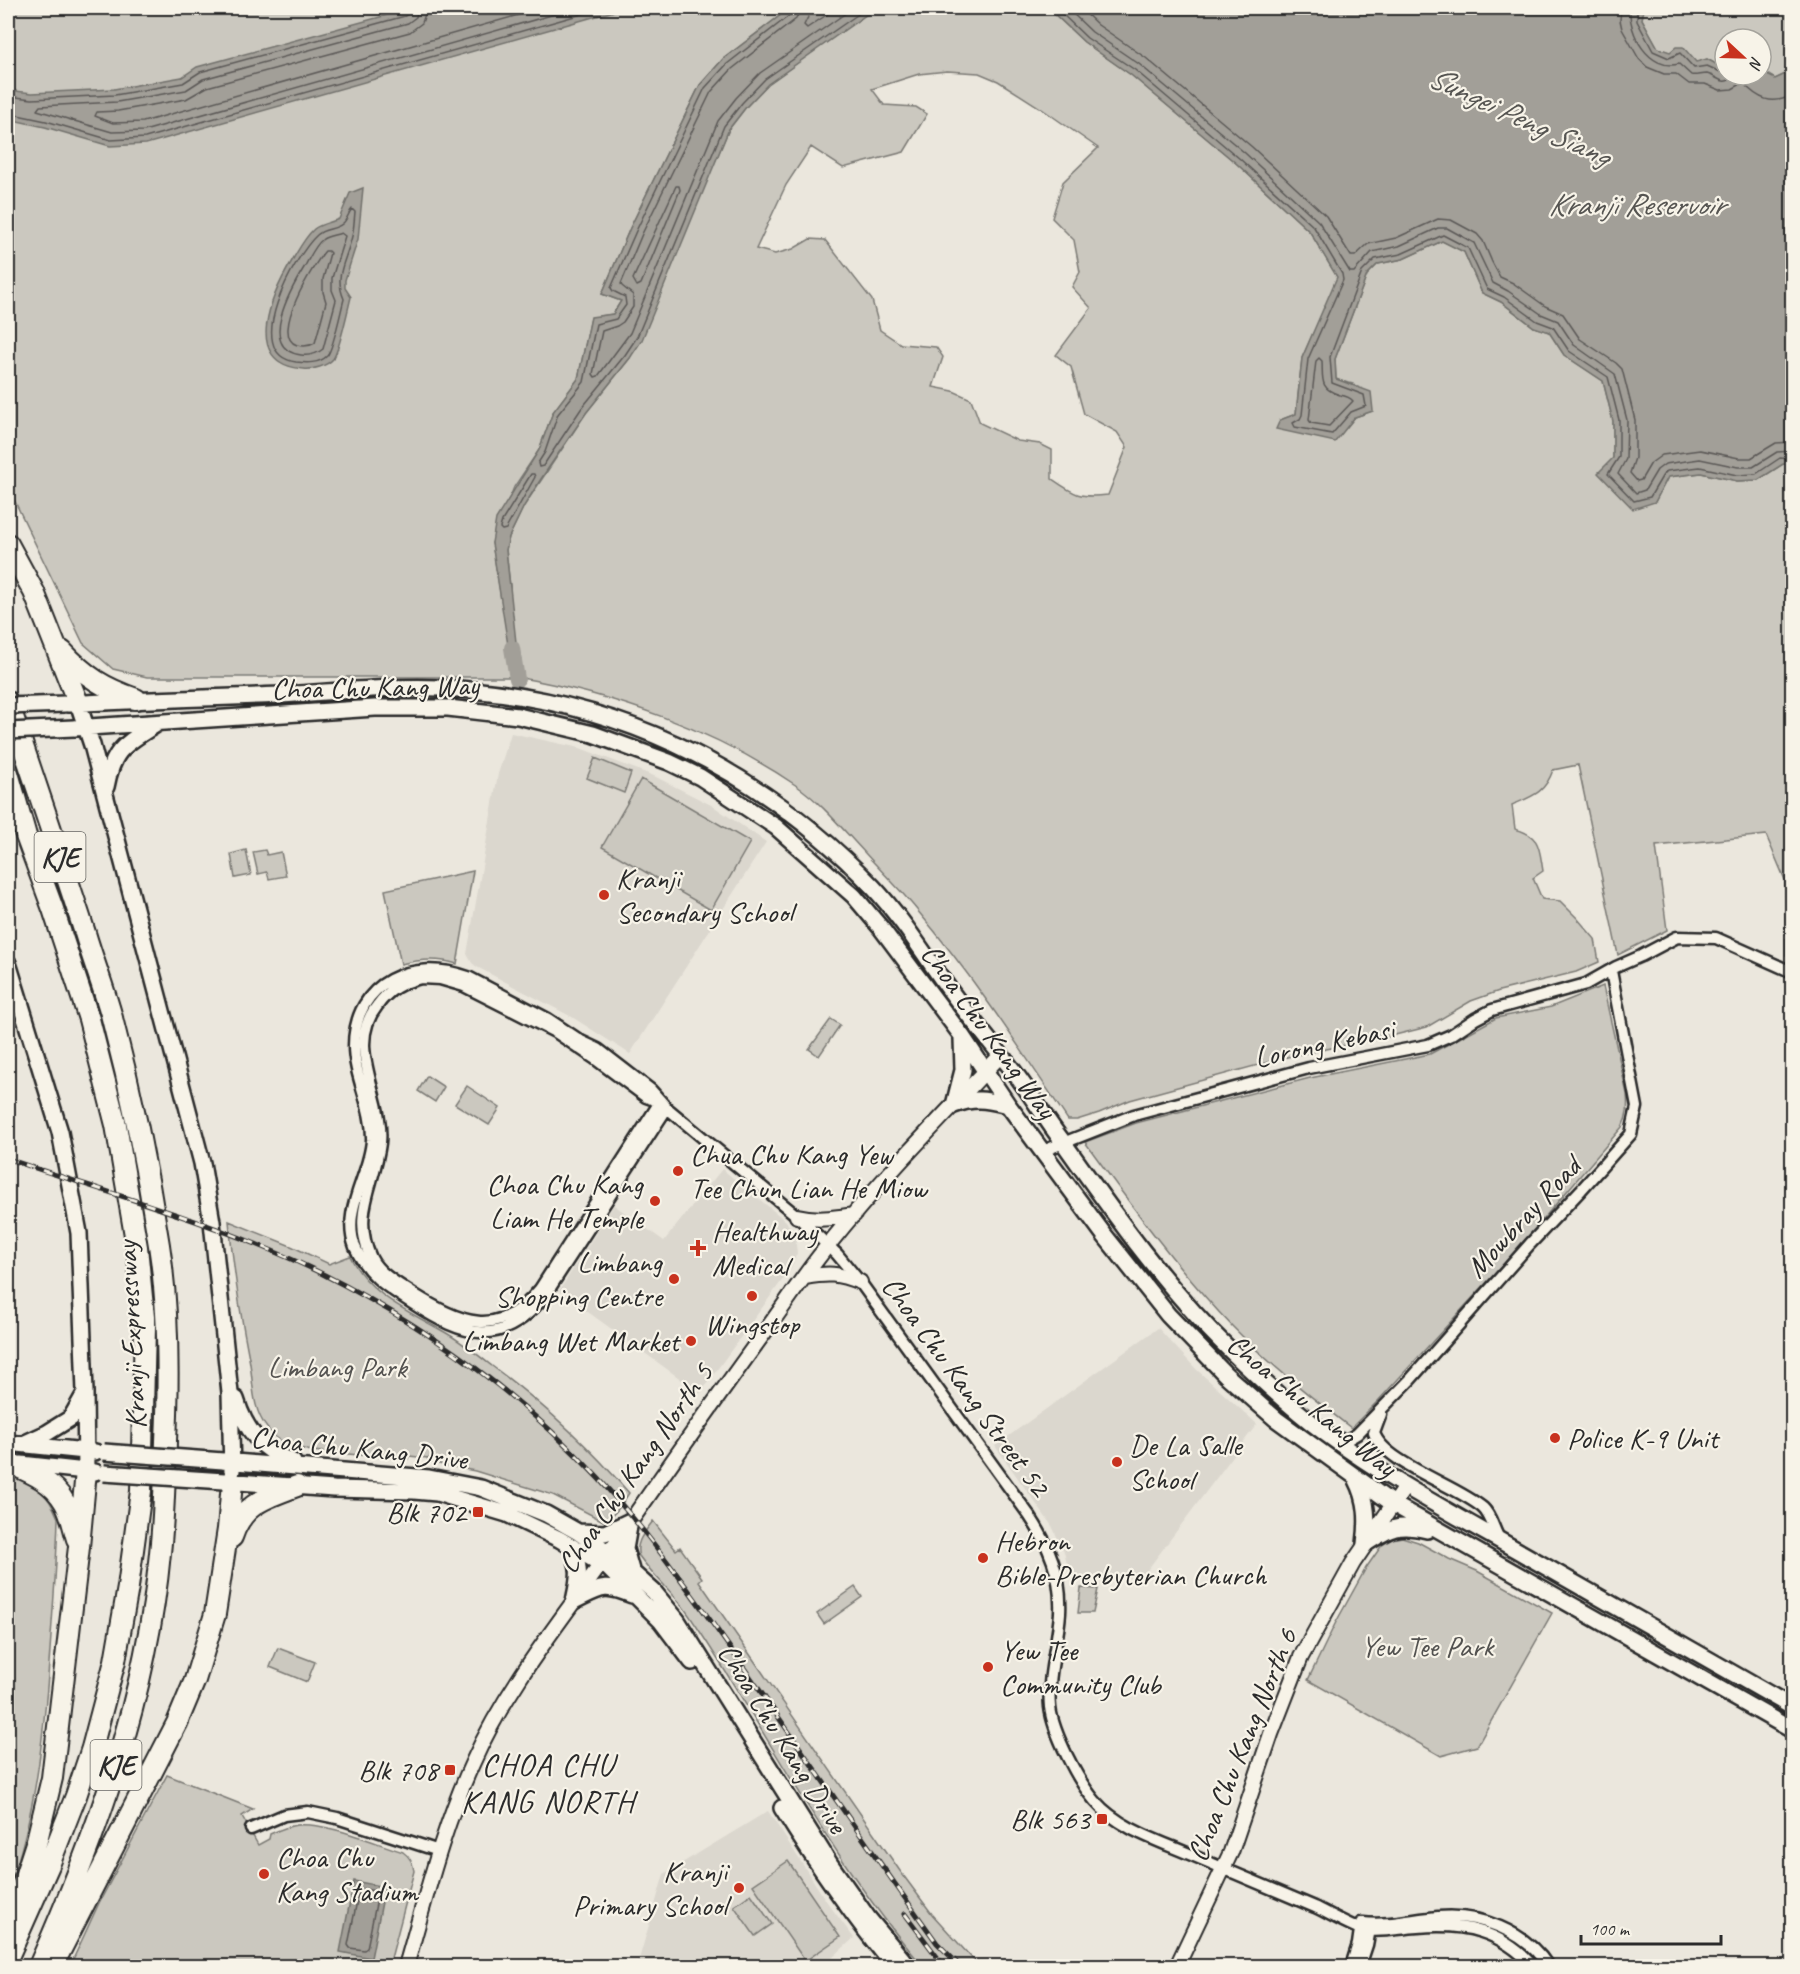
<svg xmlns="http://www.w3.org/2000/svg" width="1800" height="1974" viewBox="0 0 1800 1974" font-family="Caveat,sans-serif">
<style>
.built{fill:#dbd7ce}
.green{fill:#cbc8bf;stroke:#7b7a75;stroke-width:1.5;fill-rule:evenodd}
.water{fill:#a29f98;stroke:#72716c;stroke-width:1.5}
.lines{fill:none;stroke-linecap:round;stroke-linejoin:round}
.shore{stroke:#5b5957;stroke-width:1.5}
.river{stroke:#a29f98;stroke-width:16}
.minor-casing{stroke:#2b2b2b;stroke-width:15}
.tertiary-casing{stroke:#2b2b2b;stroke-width:18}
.secondary-casing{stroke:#2b2b2b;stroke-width:20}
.motorway-casing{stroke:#2b2b2b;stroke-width:24}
.minor{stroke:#f7f3e8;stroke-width:10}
.tertiary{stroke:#f7f3e8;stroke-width:14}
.secondary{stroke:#f7f3e8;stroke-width:15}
.motorway{stroke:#f7f3e8;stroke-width:20}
.rail-casing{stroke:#2b2b2b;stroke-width:5}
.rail{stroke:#f7f3e8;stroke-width:3;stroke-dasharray:9;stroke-linecap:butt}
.secondary-bridge-casing{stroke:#2b2b2b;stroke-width:20;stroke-linecap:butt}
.secondary-bridge{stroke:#f7f3e8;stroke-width:15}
.poi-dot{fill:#c8321e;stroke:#f7f3e8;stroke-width:2}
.labels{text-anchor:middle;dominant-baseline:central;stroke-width:4.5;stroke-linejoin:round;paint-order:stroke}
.shield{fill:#f7f3e8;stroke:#686764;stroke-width:1.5}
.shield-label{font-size:28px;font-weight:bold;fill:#2b2b2b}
.street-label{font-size:30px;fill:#2b2b2b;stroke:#f7f3e8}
.poi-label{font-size:30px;fill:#2b2b2b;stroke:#f7f3e8;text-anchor:start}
.park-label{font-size:30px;fill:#535250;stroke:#f7f3e8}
.water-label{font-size:32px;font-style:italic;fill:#555451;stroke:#f7f3e8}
.neighbourhood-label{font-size:32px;letter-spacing:1.5px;fill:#2b2b2b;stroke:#f7f3e8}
</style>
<rect width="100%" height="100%" fill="#ebe7dd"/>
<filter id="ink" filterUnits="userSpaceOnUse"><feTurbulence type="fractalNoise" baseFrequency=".0167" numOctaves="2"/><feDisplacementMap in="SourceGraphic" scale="12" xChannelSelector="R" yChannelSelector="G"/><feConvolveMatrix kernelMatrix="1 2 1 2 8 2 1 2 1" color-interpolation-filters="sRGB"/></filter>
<g filter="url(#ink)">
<path class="built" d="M511 733 580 748 654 776 713 806 766 842 630 1054 572 1017 477 967 472 963 467 954 498 774Z
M722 1169 786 1221 795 1236 797 1253 791 1268 700 1393 559 1291 614 1205 664 1241Z
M1158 1328 1196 1369 1257 1424 1142 1577H1070L1064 1552 1052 1526 995 1446Z
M768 1811 827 1902 854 1938 823 1966H637L664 1874Z"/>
<path class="green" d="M8 8H790L723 59 700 85 630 228 602 294 621 301 613 314 591 318 578 379 553 412 539 450 514 487 492 543 513 671 510 586 506 549 509 537 524 506 586 413 630 358 729 129 746 107 768 84 866 14 881 8H1045L1050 10 1084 42 1131 75 1237 164 1310 232 1338 278 1302 358 1296 414 1280 420 1335 441 1355 417 1372 411 1353 384 1336 380 1335 359 1367 275 1378 264 1403 259 1442 241 1464 252 1482 293 1501 302 1534 327 1549 332 1564 355 1603 381 1613 421V458L1655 502 1668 477 1701 473 1737 481 1758 480 1783 464 1792 465V958L1786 955 1785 880 1766 835 1656 846 1667 930 1618 955 1578 765 1553 770C1545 793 1533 796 1512 805L1515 829C1541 836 1539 848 1543 871L1533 878 1542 899 1560 901 1577 918 1595 939 1599 962 1576 972 1499 991 1471 1001 1427 1027 1387 1037 1291 1056 1130 1100 1099 1113 1077 1120H1068C1020 1048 973 976 917 910 901 890 882 872 865 853 844 831 823 804 797 786 715 730 614 694 516 677H147L113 669 83 643 8 487ZM947 71 979 73 998 81 1039 107 1098 148 1063 182 1052 218 1074 240 1080 272 1072 287 1091 308 1056 355 1071 367 1084 414 1117 432 1127 447 1108 495C1079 498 1075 495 1052 479V450L1040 444 1018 441 980 423 971 399 953 391 933 387 943 357 936 347 901 344 880 330 872 300 825 240 810 239 793 249 775 254 756 249 786 185 811 147 843 168 904 152 927 114 916 107 884 105 872 89 919 74Z
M1644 8H1792V71L1775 79C1756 69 1761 58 1761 39H1725V69L1707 59 1697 63 1658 48 1642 19Z
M595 758 631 773 624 793 587 778Z
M641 779 750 842 711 910 602 847Z
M246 850 251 875 235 878 231 854Z
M265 850 267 855 281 852 286 876 269 879 267 872 258 874 253 852Z
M473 871 457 964C438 958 421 959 401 964L385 890Z
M1603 986 1627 1094C1628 1106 1628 1116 1622 1127L1520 1246 1378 1401 1351 1428C1310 1396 1269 1364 1233 1327 1178 1270 1132 1206 1085 1142L1136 1123 1310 1078 1430 1054 1496 1018 1551 1007Z
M831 1019 840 1025 819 1056 809 1049Z
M427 1076 444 1087 435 1102 418 1091Z
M467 1086 500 1108 489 1125 455 1104Z
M229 1221 291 1246 329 1264 350 1256C368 1295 412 1313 448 1334 463 1343 478 1355 492 1366 542 1403 589 1446 629 1493 622 1504 615 1516 603 1521L553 1495 475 1471 428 1462V1458L409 1456 408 1459 311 1451C295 1447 277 1443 267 1428 251 1407 254 1383 249 1358 240 1312 233 1267 229 1221Z
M8 1474C34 1480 48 1493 58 1518 57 1557 54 1597 51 1636 45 1722 38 1810 8 1891Z
M653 1521 676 1550 680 1547 702 1578 699 1581 900 1871 932 1914 979 1966H923C830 1860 768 1732 689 1615 674 1593 654 1577 639 1556 634 1543 645 1532 653 1521Z
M1402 1537 1418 1542 1449 1559 1477 1571 1552 1613 1477 1746 1441 1756 1308 1680 1335 1624 1366 1568 1382 1545 1392 1539Z
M855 1587 862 1597 824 1624 817 1614Z
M1081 1588 1098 1589 1093 1613H1078Z
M278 1648 315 1662 307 1682 270 1667Z
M167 1775 253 1809 242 1816 258 1845 269 1839 270 1834C279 1830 288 1826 297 1825 326 1822 374 1843 403 1852 410 1857 413 1862 414 1871L389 1966H70L99 1903Z
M788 1861 840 1937 805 1961 753 1885Z
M751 1894 772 1924 755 1936 734 1906Z"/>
<path class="water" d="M413 8H625L146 144 110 146 45 127 8 119V90L32 93 114 89 182 77 197 67Z
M790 8H881L866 15 768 84 746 107 729 129 642 340 630 358 586 413 541 479 524 506 509 537 506 550 519 670 512 671 492 543 496 519 539 450 553 412 578 379 591 317 613 314 621 301 602 294 630 228 700 85 723 59Z
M1045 8H1644L1642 19 1658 48 1670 52 1676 47H1683L1696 62 1707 59 1725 69V75H1761V67L1765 74 1775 79 1792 71V465L1783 464 1758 480 1737 481 1701 473 1668 477 1655 502 1633 509 1598 473 1613 458V421L1603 381 1564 355 1549 332 1534 327 1501 302 1482 293 1464 252 1442 241 1403 259 1378 264 1367 275 1335 359 1336 379 1371 392 1373 411 1355 417 1335 442 1276 429 1280 420 1296 414 1302 358 1337 277 1310 232 1237 164 1131 75 1084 42 1050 10Z
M363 188 358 239 345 280V288L351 297C348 309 339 352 333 359 327 366 313 370 304 369 239 364 273 292 293 259 299 249 305 237 314 229 320 224 332 222 339 219L350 193Z
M354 1881 385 1887 371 1958 340 1952Z"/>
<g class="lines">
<path class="shore" d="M418 8 416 17 408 23 203 79 186 90 117 102 40 106 37 110 112 132 144 131 576 8
M427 8 422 23 410 32 207 87 186 99 118 111 97 112 95 116 113 123 143 122 543 8
M793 8 790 15 727 64 705 88 636 231 611 288 613 291 625 297 626 305 616 319 596 324 584 382 558 414 545 452 538 463 539 467 543 466 581 409 625 355 637 337 724 126 742 103 765 79 867 8
M801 8 796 19 732 69 711 92 642 234 621 284 622 286 633 295V307L623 322 617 326 602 331 593 374 595 377 598 376 630 333 718 121 736 98 760 73 853 8
M810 8 809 15 804 25 807 28 837 8
M1056 8 1087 38 1135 70 1240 159 1314 227 1342 274 1343 280 1308 359 1302 415 1300 419 1293 423 1295 427 1332 434 1351 412 1366 406 1364 395 1332 383 1330 357 1362 272 1375 259 1401 254 1443 235 1468 248 1487 289 1504 297 1537 321 1553 327 1569 351 1608 377 1619 420V457L1608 474 1634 501 1650 497 1663 475 1667 471 1700 467 1737 475 1756 474 1780 458 1792 459
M1067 8 1092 32 1139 64 1245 153 1319 222 1350 272H1354L1372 252 1399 246 1438 228H1447L1474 243 1493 283 1508 291 1541 314 1558 321 1574 345 1615 374 1627 420 1626 459 1618 474 1636 493 1645 490 1657 470 1665 464 1700 459 1738 467H1753L1777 452 1792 451
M1080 8 1098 25 1146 58 1252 147 1326 216 1351 256H1355L1368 244 1396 238 1438 219 1451 220 1477 234 1483 241 1492 262 1500 277 1513 283 1545 306 1563 314 1580 339 1616 363 1622 369 1635 420V458L1630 473 1637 481 1641 480 1651 463 1662 455 1700 450 1739 458H1751L1776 443 1792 442
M1621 8 1620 20 1622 29 1639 59 1647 67 1664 74H1676L1689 84H1705L1720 90 1732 89 1743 83C1758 99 1772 106 1792 95
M1630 8C1628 33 1649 72 1679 64L1691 75C1697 76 1701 74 1707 74 1720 77 1722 88 1736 75
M1637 8V21L1653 51 1669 58 1680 53 1694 68 1707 66 1725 74
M8 96 32 99 115 95 183 83 200 72 405 16 409 13 410 8
M8 113 46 121 111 140 145 138 603 8
M676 186H679L680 190 641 284 637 286 633 279Z
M352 209 355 212C354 221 354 231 351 240 345 263 334 276 344 299 341 310 333 350 327 356 319 364 306 363 296 362 240 354 295 255 317 235 324 228 335 230 342 224 347 221 348 213 352 209Z
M341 233 345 236 332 278V290L336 300 323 349C317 354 309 356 301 355 256 349 292 287 305 266 310 257 315 245 323 239 328 236 336 235 341 233Z
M325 251H328L330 253 323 279V292L326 302 315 343C310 346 304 347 297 345 269 336 314 264 325 251Z
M1319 358 1322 361C1323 379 1319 389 1340 395 1346 396 1350 397 1353 401L1329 426 1311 423 1309 420 1316 361Z
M531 474H534L535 477 506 529 502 530 500 528 502 521Z
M362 1889 376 1891 378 1894 367 1948 364 1950 350 1948 348 1945 359 1891Z"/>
<path class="river" d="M512 648 517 679"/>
<g class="minor-casing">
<path id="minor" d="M421 978 440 979 464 986 557 1033 594 1058 646 1097 660 1102 540 1289C498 1341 460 1323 412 1293 398 1284 379 1274 371 1258 351 1215 375 1184 380 1143 385 1097 344 1047 377 1006 389 989 401 983 421 978Z
M667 1108 546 1294C503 1350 464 1337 412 1303 387 1287 367 1275 355 1247 341 1210 370 1175 372 1140 373 1108 354 1077 354 1046 354 981 414 957 468 977L548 1019 581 1041 598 1049 651 1090 667 1108 797 1216 837 1254 860 1282 1029 1515C1049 1545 1062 1576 1060 1613 1058 1644 1047 1675 1050 1707 1053 1733 1078 1781 1095 1801 1119 1829 1160 1841 1194 1856 1234 1873 1274 1890 1315 1907 1326 1912 1354 1928 1364 1930 1382 1933 1400 1928 1418 1927 1465 1923 1501 1931 1533 1966
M1043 1151 1134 1115 1309 1068 1428 1045 1451 1035 1475 1019 1492 1010 1586 984 1616 967 1641 956 1677 937 1716 938 1792 972
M1381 1414 1374 1433C1384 1463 1458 1486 1483 1508 1491 1515 1494 1531 1500 1540
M1335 1438 1347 1440 1357 1434 1410 1380 1530 1244 1581 1190 1631 1134 1637 1107 1611 971
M251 1829 284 1815 308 1812 337 1818 439 1851
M1363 1923C1388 1926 1413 1919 1438 1917 1479 1913 1525 1931 1548 1966
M1351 1966 1358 1944 1361 1923
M1360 1966 1367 1945 1371 1924"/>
</g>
<g class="tertiary-casing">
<path id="tertiary" d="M797 1216C817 1221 834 1218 854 1215
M805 1277C829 1273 837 1273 860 1282
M406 1966C426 1897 443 1827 473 1762 507 1686 560 1622 608 1554 659 1480 711 1406 764 1333 786 1303 806 1272 829 1244 882 1178 942 1117 1000 1056
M1177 1966 1231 1852 1271 1734 1301 1657 1353 1563 1405 1487"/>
</g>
<g class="secondary-casing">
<path id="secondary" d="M78 703 92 745 202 1163 212 1222 230 1393 232 1471
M68 704C139 700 210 698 281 695 334 692 387 686 440 688 609 695 756 765 873 887 902 918 924 954 949 989 968 1015 988 1039 1008 1064 1028 1089 1044 1117 1063 1142 1114 1214 1166 1288 1229 1349 1259 1378 1291 1408 1325 1433 1391 1482 1463 1519 1534 1560 1620 1609 1706 1658 1792 1707
M74 728 375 708H448L518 716 593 734 669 762 700 777 776 827 854 896 881 928 962 1036 1008 1105 1105 1236 1168 1315 1226 1375 1276 1419 1393 1504 1792 1730
M106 787C113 749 124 745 155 725
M8 963 60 1132 79 1233 85 1392 86 1471
M954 1105 963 1070 962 1039
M954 1105C976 1097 986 1100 1008 1105
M236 1399C245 1430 262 1451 293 1462
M8 1443 95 1452
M23 1444 47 1433 71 1418 84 1395
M223 1461 429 1478 481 1488 546 1514 578 1532 615 1557 654 1592 677 1620 830 1864 868 1918 908 1966
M21 1464 95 1472
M1357 1480C1368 1501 1368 1521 1365 1544
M224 1481 334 1489 414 1491 437 1493 507 1514 559 1539 608 1568 661 1621 692 1662
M630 1521 625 1549 631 1570
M579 1532 605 1533 630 1521
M1365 1544C1390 1528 1397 1523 1427 1530
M570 1546C582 1567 579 1578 574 1601
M574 1601C601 1588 603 1583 632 1595
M782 1808C816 1863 853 1916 894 1966"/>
</g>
<g class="motorway-casing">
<path id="motorway" d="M8 544 34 592 78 703
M62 651C86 677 104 688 136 699
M8 702C34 779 60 855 85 933 93 960 103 986 111 1014 131 1090 147 1167 159 1245 169 1309 169 1376 166 1441 165 1478 164 1516 160 1553 147 1696 97 1835 39 1966
M8 773 26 836 53 909 89 1019 116 1125 137 1247 145 1327 141 1491 128 1587 115 1661 92 1748 76 1796 49 1865 8 1957
M9 1463C30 1472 53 1481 65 1503 71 1513 73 1527 77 1539
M232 1537C243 1503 266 1498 297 1486
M8 1929 37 1840 52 1778 79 1547 86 1471
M55 1961 177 1723 195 1680 215 1614 228 1529 232 1482"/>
</g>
<use href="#minor" class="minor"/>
<use href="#tertiary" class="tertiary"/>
<use href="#secondary" class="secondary"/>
<use href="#motorway" class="motorway"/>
<g class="rail-casing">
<path id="rail" d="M8 1159C120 1197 240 1229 344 1285 438 1335 527 1401 599 1479 660 1546 711 1621 763 1695 821 1778 878 1861 937 1943L960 1966
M905 1914 944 1966"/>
</g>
<use href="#rail" class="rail"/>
<g class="secondary-bridge-casing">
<path id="secondary-bridge" d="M8 706 65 704
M8 731 74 728
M104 1452 223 1461
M104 1473 224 1481"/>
</g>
<use href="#secondary-bridge" class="secondary-bridge"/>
</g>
</g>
<g class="poi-dot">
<circle cx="604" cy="895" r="6"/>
<circle cx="678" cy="1171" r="6"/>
<circle cx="655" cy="1201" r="6"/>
<path d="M695 1239h6v6h6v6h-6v6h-6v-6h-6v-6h6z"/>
<circle cx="674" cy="1279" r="6"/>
<circle cx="752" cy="1296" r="6"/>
<circle cx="691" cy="1341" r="6"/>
<circle cx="1555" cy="1438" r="6"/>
<circle cx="1117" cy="1462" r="6"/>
<rect x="472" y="1506" width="12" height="12" rx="3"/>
<circle cx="983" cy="1558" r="6"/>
<circle cx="988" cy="1667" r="6"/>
<rect x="444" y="1764" width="12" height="12" rx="3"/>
<rect x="1096" y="1813" width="12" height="12" rx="3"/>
<circle cx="264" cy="1874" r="6"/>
<circle cx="739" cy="1888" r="6"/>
</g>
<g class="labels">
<g class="shield">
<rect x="34.5" y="832" width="51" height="50" rx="4.5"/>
<rect x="90.5" y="1740" width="51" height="50" rx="4.5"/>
</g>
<g class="shield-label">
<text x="60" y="857">KJE</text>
<text x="116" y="1765">KJE</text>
</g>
<g class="street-label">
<text transform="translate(375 687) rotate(-1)">Choa Chu Kang Way</text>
<text transform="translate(989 1031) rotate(54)">Choa Chu Kang Way</text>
<text transform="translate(1324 1043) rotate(-12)">Lorong Kebasi</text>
<text transform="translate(1523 1217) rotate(-47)">Mowbray Road</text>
<text transform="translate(131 1335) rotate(-93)">Kranji Expressway</text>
<text transform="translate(966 1386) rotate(54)">Choa Chu Kang Street 52</text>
<text transform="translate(1312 1405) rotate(39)">Choa Chu Kang Way</text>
<text transform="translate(359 1448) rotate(6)">Choa Chu Kang Drive</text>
<text transform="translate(635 1468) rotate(-55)">Choa Chu Kang North 5</text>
<text transform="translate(783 1738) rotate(58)">Choa Chu Kang Drive</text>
<text transform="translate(1242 1745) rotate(-68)">Choa Chu Kang North 6</text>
</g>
<g class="poi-label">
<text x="616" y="878">Kranji<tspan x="616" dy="34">Secondary School</tspan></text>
<text x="690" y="1154">Chua Chu Kang Yew<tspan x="690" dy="34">Tee Chun Lian He Miow</tspan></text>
<text x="643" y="1184" text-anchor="end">Choa Chu Kang<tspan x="643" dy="34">Liam He Temple</tspan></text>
<text x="712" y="1231">Healthway<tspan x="712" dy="34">Medical</tspan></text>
<text x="662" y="1262" text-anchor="end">Limbang<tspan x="662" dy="34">Shopping Centre</tspan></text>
<text x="752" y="1324" text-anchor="middle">Wingstop</text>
<text x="679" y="1341" text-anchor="end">Limbang Wet Market</text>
<text x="1567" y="1438">Police K-9 Unit</text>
<text x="1129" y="1445">De La Salle<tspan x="1129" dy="34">School</tspan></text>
<text x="466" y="1512" text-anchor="end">Blk 702</text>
<text x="995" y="1541">Hebron<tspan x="995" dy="34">Bible-Presbyterian Church</tspan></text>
<text x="1000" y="1650">Yew Tee<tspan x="1000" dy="34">Community Club</tspan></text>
<text x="438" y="1770" text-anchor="end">Blk 708</text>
<text x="1090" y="1819" text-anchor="end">Blk 563</text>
<text x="276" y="1857">Choa Chu<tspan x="276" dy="34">Kang Stadium</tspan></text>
<text x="727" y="1871" text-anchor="end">Kranji<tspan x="727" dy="34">Primary School</tspan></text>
</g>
<g class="park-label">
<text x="337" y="1367">Limbang Park</text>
<text x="1427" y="1646">Yew Tee Park</text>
</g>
<g class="water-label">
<text transform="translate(1519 116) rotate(25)">Sungei Peng Siang</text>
<text x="1636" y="204">Kranji Reservoir</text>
</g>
<g class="neighbourhood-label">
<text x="548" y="1764">CHOA CHU<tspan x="548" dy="37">KANG NORTH</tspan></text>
</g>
</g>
<rect width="1800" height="1974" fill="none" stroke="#f7f3e8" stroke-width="30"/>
<rect x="15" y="15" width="1770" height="1944" fill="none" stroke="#2b2b2b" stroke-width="2" filter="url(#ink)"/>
<g transform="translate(1743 57) rotate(112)"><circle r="28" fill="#f7f3e8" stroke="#a5a39c" stroke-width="1.5"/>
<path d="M0-4.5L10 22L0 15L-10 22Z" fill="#c8321e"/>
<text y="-9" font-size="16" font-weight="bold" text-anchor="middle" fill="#2b2b2b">N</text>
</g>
<path d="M1581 1935v9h140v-9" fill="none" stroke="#2b2b2b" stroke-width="3"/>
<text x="1590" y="1935" font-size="18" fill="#2b2b2b" stroke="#f7f3e8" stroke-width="4.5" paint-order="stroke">100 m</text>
</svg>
